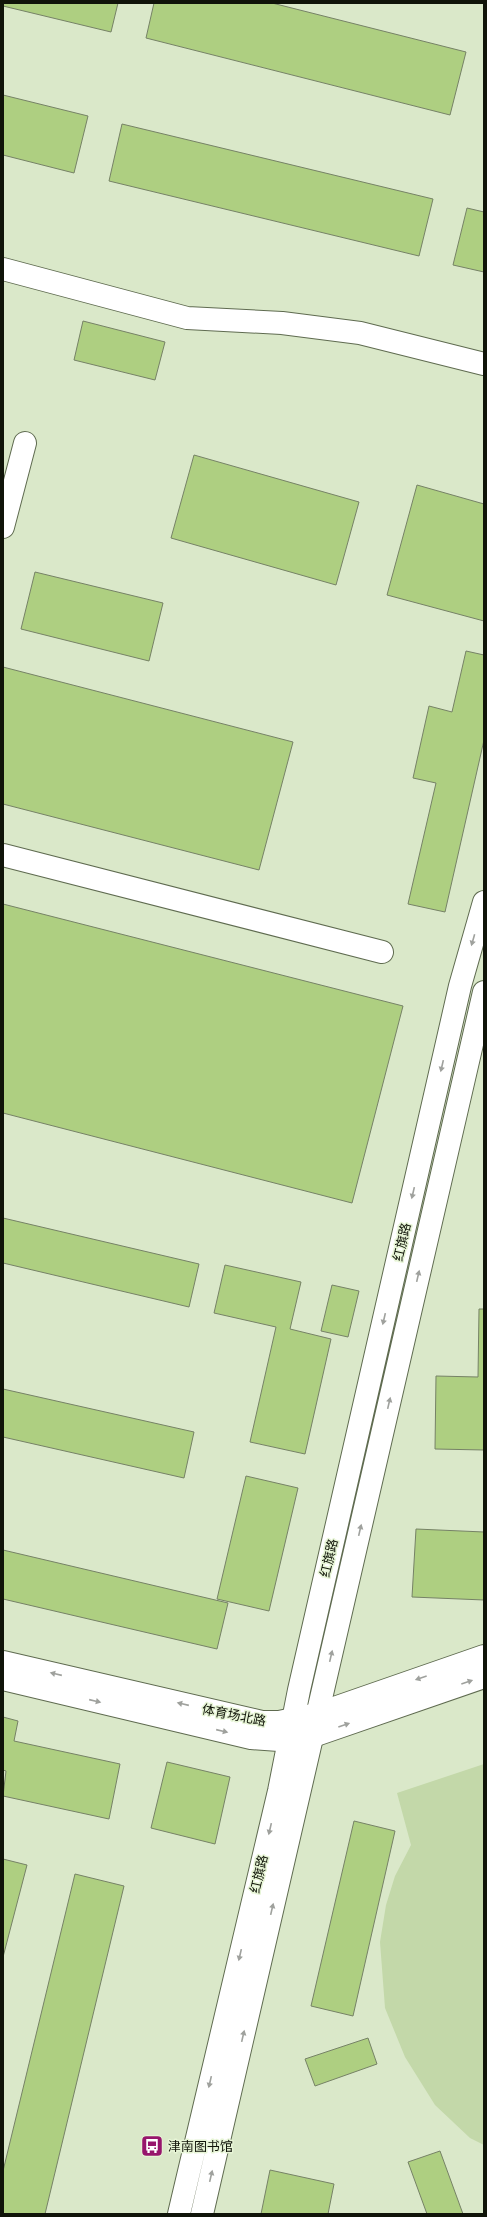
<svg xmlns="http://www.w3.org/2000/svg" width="487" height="2217" viewBox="0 0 487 2217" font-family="'Roboto Condensed','Noto Sans SC',sans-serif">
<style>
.green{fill:#c3d8a9}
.building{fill:#aecf81;stroke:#768266}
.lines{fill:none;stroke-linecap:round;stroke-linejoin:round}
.minor-casing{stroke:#5f6b50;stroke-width:24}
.major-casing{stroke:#5f6b50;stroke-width:24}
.minor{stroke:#fff;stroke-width:22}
.major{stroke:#fff;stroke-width:22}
.oneway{fill:#9fa19d}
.labels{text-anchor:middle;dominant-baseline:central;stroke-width:3;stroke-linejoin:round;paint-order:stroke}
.street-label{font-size:13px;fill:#101409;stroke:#e7f5d6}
.poi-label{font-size:13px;fill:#101409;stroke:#e7f5d6;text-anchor:start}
</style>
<rect width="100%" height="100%" fill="#dae8c9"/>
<path class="green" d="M484 1764V2145L470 2138 435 2105 405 2057 385 2008 380 1942 386 1905 395 1876 411 1845 397 1793Z"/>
<path class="building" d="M3 3H118L111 32 3 6Z
M154 3H272L466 52 450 115 146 38Z
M3 95 88 116 74 173 3 155Z
M122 124 433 199 419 256 109 181Z
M467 208 484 212V272L453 265Z
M83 321 165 342 155 380 74 360Z
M194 455 359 502 336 585 171 538Z
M417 485 484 504V621L387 595Z
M35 572 163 603 149 661 21 629Z
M466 651 484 655V740L445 912 408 904 436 783 413 778 429 706 452 712Z
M3 667 293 742 259 870 3 804Z
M3 904 403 1006 352 1203 3 1113Z
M3 1218 199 1264 189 1307 3 1263Z
M225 1265 301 1282 290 1329 331 1339 305 1454 250 1442 276 1327 214 1313Z
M332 1285 359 1291 348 1337 321 1331Z
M479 1309H484V1450L435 1449 436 1376 478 1377Z
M3 1389 194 1432 184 1478 3 1437Z
M246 1476 298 1488 269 1611 217 1599Z
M416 1529 484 1532V1600L412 1597Z
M3 1550 228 1603 217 1649 3 1599Z
M3 1717 18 1721 14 1741 120 1764 109 1819 3 1796 6 1771 3 1770Z
M167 1762 230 1777 215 1844 151 1828Z
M354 1821 395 1831 353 2016 311 2006Z
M3 1859 27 1865 3 1957Z
M75 1874 124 1886 45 2214H3V2171Z
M368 2038 377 2064 315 2086 305 2059Z
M440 2151 463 2214H427L408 2162Z
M270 2170 334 2184 328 2214H261Z"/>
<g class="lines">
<g class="minor-casing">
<path id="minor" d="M3 269 187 318 282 323 360 333 484 364
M3 527 25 443
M3 855 382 952
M3 1662 262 1722H279L317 1714 484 1656
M3 1679 251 1738 279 1740 313 1736 484 1677"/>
</g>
<g class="major-casing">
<path id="major" d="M262 1722C277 1728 289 1732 294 1749
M179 2214 279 1791 299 1690 460 986 484 902
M202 2214 484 992"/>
</g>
<use href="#minor" class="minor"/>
<use href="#major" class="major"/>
</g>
<defs><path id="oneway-solid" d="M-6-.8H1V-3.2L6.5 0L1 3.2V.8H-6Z"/></defs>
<g class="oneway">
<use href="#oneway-solid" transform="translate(473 940) rotate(106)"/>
<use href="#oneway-solid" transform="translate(442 1066) rotate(103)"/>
<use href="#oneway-solid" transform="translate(413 1193) rotate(103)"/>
<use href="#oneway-solid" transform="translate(418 1276) rotate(-77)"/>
<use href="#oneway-solid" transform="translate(384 1319) rotate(103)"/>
<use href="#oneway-solid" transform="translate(389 1403) rotate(-77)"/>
<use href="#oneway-solid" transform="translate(360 1530) rotate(-77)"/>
<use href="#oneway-solid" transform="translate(331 1656) rotate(-77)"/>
<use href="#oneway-solid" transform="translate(56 1674) rotate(-167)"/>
<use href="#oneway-solid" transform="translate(421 1678) rotate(161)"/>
<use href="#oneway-solid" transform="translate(467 1682) rotate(-19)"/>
<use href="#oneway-solid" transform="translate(95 1701) rotate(13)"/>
<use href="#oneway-solid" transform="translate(183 1704) rotate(-167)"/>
<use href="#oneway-solid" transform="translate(344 1725) rotate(-19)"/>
<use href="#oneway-solid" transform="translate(222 1731) rotate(13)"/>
<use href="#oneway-solid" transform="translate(270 1829) rotate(103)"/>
<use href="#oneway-solid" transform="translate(272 1909) rotate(-77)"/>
<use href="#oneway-solid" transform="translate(240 1955) rotate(103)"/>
<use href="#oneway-solid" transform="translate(243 2036) rotate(-77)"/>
<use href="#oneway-solid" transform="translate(210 2082) rotate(103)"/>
<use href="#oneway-solid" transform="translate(211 2176) rotate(-77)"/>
</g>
<defs>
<g id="bus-square" transform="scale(1.15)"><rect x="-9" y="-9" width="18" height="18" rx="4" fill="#97156c" stroke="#e7f5d6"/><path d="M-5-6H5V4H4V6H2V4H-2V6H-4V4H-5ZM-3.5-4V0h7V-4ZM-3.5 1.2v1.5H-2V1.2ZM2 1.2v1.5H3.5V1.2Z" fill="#fff"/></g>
</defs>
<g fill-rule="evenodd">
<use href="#bus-square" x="152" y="2146"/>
</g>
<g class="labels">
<g class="street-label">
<text transform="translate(402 1242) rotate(-77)">红旗路</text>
<text transform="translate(329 1558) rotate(-77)">红旗路</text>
<text transform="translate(234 1715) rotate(11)">体育场北路</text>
<text transform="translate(259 1874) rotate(-77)">红旗路</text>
</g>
<g class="poi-label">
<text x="168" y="2146">津南图书馆</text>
</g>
</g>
<rect width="487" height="2217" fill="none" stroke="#101409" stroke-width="8"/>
</svg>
